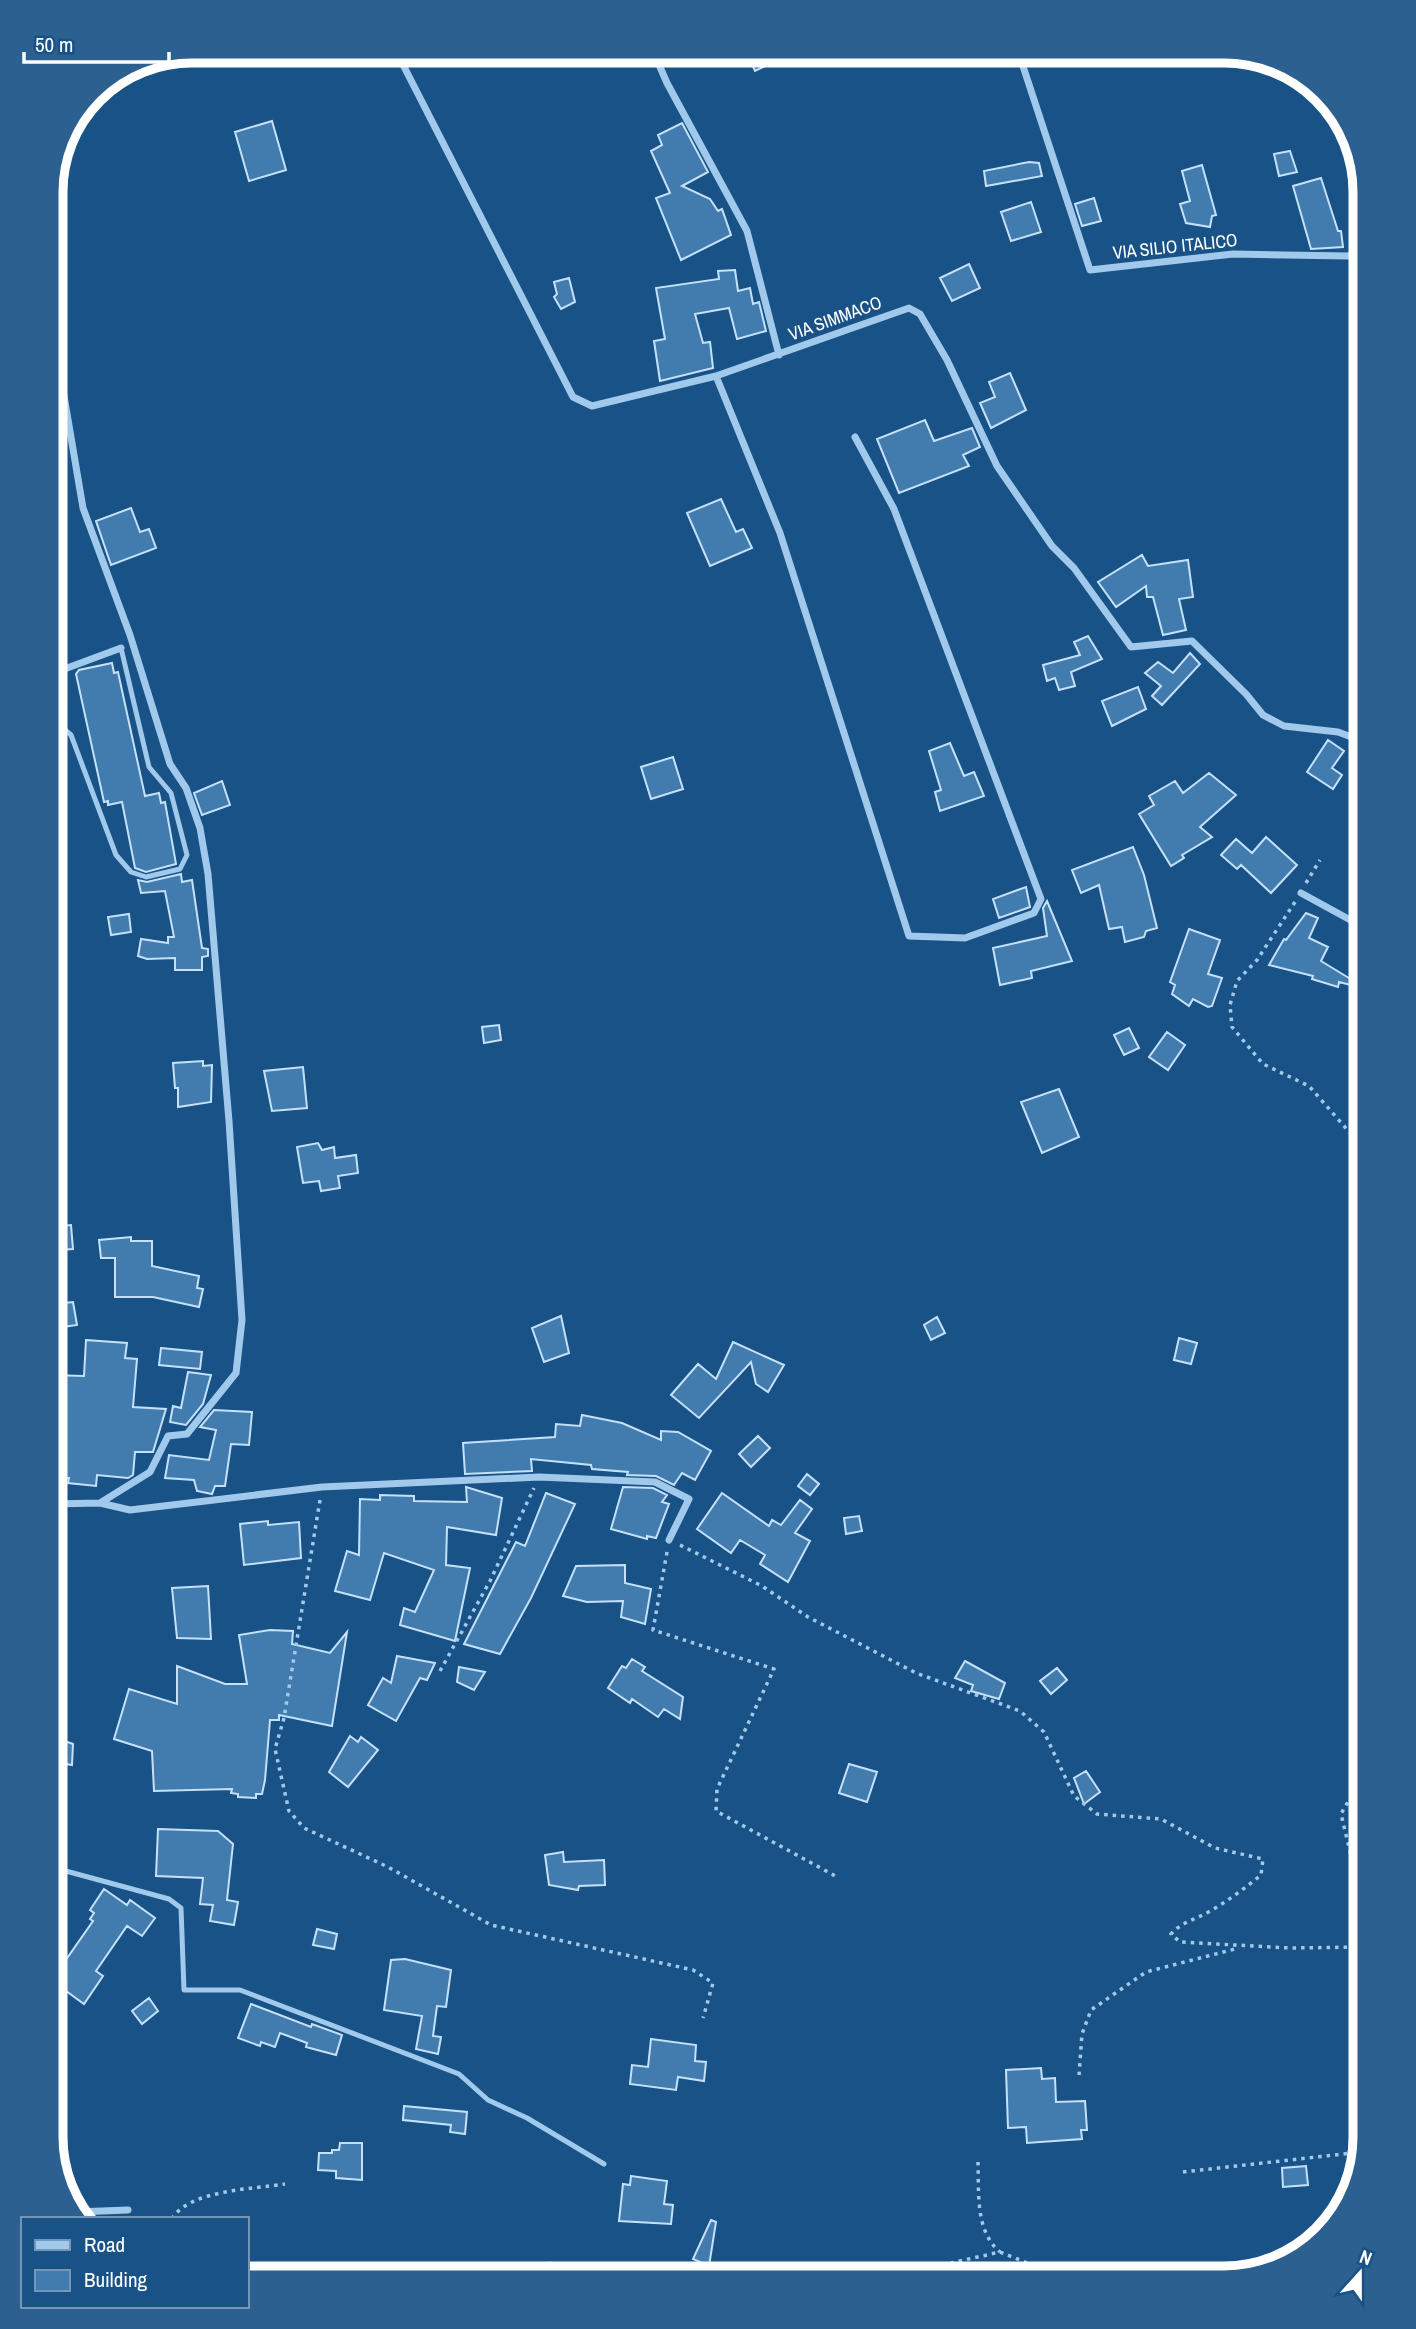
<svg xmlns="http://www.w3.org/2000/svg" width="1416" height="2329" viewBox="0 0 1416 2329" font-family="'Archivo Narrow',sans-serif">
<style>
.building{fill:#427caf;stroke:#c5e1f9;stroke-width:2}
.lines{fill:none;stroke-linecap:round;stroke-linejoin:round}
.path{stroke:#a0c9ec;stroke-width:3.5;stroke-dasharray:3.5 5;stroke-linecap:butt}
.service{stroke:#a0c9ec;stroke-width:5}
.minor{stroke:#a0c9ec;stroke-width:7}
.labels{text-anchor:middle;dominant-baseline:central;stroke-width:5;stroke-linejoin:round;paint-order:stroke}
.street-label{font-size:18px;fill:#fff;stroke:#195286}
.rim{fill:none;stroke:#fff;stroke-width:9}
</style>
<rect width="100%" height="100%" fill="#195286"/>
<path class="building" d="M746 51H796L755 71Z
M272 121 286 170 249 181 235 132Z
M682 123 708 172 682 186 710 199 718 211 722 209 731 235 681 260 656 198 670 193 651 151 662 145 658 135Z
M1290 151 1297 172 1279 176 1274 154Z
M1029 162 1039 163 1042 176 986 186 984 171Z
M1202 165 1216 215 1212 216 1210 227 1186 223 1180 204 1190 201 1182 171Z
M1321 178 1338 231H1341L1343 247 1311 249 1293 186Z
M1094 198 1101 221 1082 226 1075 204Z
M1031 202 1041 232 1011 241 1001 212Z
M969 264 980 288 952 301 940 278Z
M735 270 738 291 750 288 753 304 759 302 766 331 737 339 729 308 695 314 703 343 710 342 713 368 660 381 654 341 665 339 656 288 719 279 718 271Z
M569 278 575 302 561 309 554 297 557 294 554 282Z
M1010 373 1026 410 991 428 980 403 995 397 989 382Z
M925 420 934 441 972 428 980 447 963 455 969 466 899 493 877 439Z
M721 499 736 532 743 529 752 548 710 566 687 513Z
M131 508 140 532 149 529 156 548 111 565 96 521Z
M1142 555 1148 566 1188 560 1193 597 1179 599 1186 630 1163 635 1153 597H1147L1146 586 1116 607 1098 582Z
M1088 636 1102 659 1071 672 1075 686 1059 690 1055 678 1047 681 1043 665 1080 655 1074 642Z
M1190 653 1200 664 1162 705 1152 696 1161 686 1145 673 1158 662 1173 673Z
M112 663 114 673 118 672 145 796 159 793 161 803 165 802 176 864 146 872 135 868 122 802 108 805V801L104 802 76 674 79 670Z
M1138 687 1146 709 1112 726 1102 701Z
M1328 740 1344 751 1332 768 1342 775 1333 789 1307 772Z
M950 743 964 776 974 772 984 796 940 811 935 792 941 790 929 751Z
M673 757 683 789 651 799 641 767Z
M1209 773 1236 795 1200 827 1212 837 1182 855 1184 858 1171 866 1139 814 1154 805 1149 796 1175 781 1183 793Z
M222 781 230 805 202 815 194 793Z
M1266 837 1297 865 1271 893 1241 865 1237 869 1221 855 1236 839 1252 853Z
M1133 847 1144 875 1157 928 1146 931 1144 937 1125 942 1122 927 1109 929 1099 885 1081 893 1072 870Z
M181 874 182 882 192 880 202 948 208 949V956L202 957V970H175V958L147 959 138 956 141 939 168 943V937H174L165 891 141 893 138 880 147 882Z
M1026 887 1030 907 999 918 993 899Z
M1047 901 1072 961 1031 971 1032 978 1000 985 993 948 1047 936 1043 908Z
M1306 913 1318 918 1309 938 1328 947 1321 961 1357 983 1355 986 1339 982 1338 987 1312 979 1313 976 1269 965 1284 939 1286 940Z
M129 914 131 932 111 935 108 917Z
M1189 929 1220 940 1208 974 1222 978 1212 1006 1208 1007 1193 999 1189 1006 1172 994 1175 985 1170 982Z
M499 1025 501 1040 484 1043 482 1027Z
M1129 1028 1139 1048 1124 1055 1114 1035Z
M1167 1032 1185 1045 1168 1070 1149 1057Z
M203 1061V1066L212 1065 211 1102 178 1107V1088H175L173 1063Z
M303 1067 307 1108 272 1111 264 1071Z
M1059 1089 1079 1137 1042 1153 1021 1102Z
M318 1143 322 1150 334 1147 335 1158 356 1155 358 1173 338 1176 340 1188 321 1191 319 1181 303 1183 297 1147Z
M71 1225 73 1249 58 1250V1246L51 1247V1227Z
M131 1237V1241H152V1266L199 1276 197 1288 203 1289 199 1307 153 1297H115V1258H101L99 1240Z
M73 1302 77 1325 56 1328 53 1304Z
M561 1316 569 1353 544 1362 532 1328Z
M937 1317 945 1333 931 1340 924 1325Z
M1179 1338 1197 1343 1191 1364 1174 1360Z
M86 1340 127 1343 125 1358 137 1359 133 1407 166 1409 153 1452H135L133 1475 128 1478 97 1475 96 1486 68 1483 69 1478H51V1375L84 1376Z
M733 1342 784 1365 768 1392 756 1384 751 1362 699 1418 671 1395 698 1364 716 1379Z
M161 1348 202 1352 200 1369 159 1365Z
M188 1372 211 1375 203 1404 186 1425 170 1422 173 1406 181 1408Z
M214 1410 252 1412 249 1445 231 1444 225 1486H215L212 1494 197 1491 194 1480 165 1478 169 1455 209 1460 216 1430 200 1427Z
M582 1415 622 1423 661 1440V1431L678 1432 711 1451 695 1480 682 1473 674 1485 656 1476 627 1475 628 1472 592 1469 591 1465 531 1459 532 1471 465 1474 463 1443 555 1437 556 1424 580 1426Z
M758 1436 770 1448 751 1467 739 1454Z
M807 1474 819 1484 810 1495 798 1486Z
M466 1487 502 1498 496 1535 447 1527 446 1565 470 1568 455 1641 400 1625 404 1608 415 1612 434 1570 384 1553 370 1600 335 1591 347 1551 359 1555 360 1499 380 1500V1495L414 1496V1501L467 1502Z
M623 1487 653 1488 667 1495 662 1502 669 1504 656 1538 647 1536V1539L611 1529Z
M546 1493 575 1504 531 1598 500 1654 464 1644 516 1542 525 1546Z
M722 1493 769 1526 772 1520 781 1525 800 1500 812 1509 795 1533 810 1541 788 1582 760 1564 765 1555 740 1540 731 1553 697 1529Z
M859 1516 862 1531 846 1534 844 1518Z
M268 1521V1525L299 1522 301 1558 244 1565 240 1524Z
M625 1565V1583L651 1589 645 1624 621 1617 623 1601 587 1602 563 1596 576 1566Z
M208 1586 211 1639 177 1638 172 1588Z
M270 1630 293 1631 292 1644 330 1653 347 1632 332 1726 279 1715V1720H270L265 1780 262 1794H256V1798L238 1797V1794L231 1793 232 1789 154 1791 152 1751 114 1739 129 1689 177 1704V1666L225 1684H247L239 1635Z
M397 1656 435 1663 427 1680 420 1678 396 1721 368 1705 383 1678 391 1683Z
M632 1659 645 1667 642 1671 683 1697 680 1719 664 1709 658 1717 632 1699 630 1703 608 1688 622 1666 626 1668Z
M965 1661 1005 1683 999 1699 971 1691 973 1685 955 1678Z
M459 1667 485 1672 474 1690 457 1682Z
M1057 1668 1067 1680 1051 1694 1040 1681Z
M350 1736 358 1742 361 1737 378 1750 348 1787 329 1772Z
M56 1738 73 1744 72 1765 53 1762Z
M849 1764 877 1772 867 1802 839 1793Z
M1086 1771 1100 1792 1084 1804 1074 1778Z
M158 1829 218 1831 233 1844 227 1900 238 1902 234 1925 210 1921 213 1905 200 1904 203 1878 156 1876Z
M563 1852 564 1862 604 1860 605 1885 579 1886 578 1890 549 1885 545 1855Z
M104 1889 127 1905 130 1900 155 1918 142 1936 127 1926 96 1971 103 1976 84 2004 51 1980V1957L65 1961 93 1921 90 1919 94 1913 90 1910Z
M317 1929 337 1934 334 1949 313 1945Z
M405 1959 451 1970 446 2007 437 2006 433 2036 441 2037 438 2054 416 2049 422 2016 384 2010 391 1960Z
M149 1998 158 2011 142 2024 132 2011Z
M251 2004 311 2027 312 2024 342 2035 336 2055 306 2047 307 2043 280 2033 275 2047 261 2042 260 2046 238 2038Z
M651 2039 696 2045 695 2061 706 2062 704 2081 678 2077 676 2090 630 2084 632 2065 648 2067Z
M1041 2068 1042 2079 1055 2078 1056 2102 1085 2101 1087 2130H1081L1082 2139 1027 2143 1026 2127 1008 2128 1006 2070Z
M404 2106 467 2112 465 2134 450 2132 451 2125 403 2120Z
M340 2143H362V2180L336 2178V2171L318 2170 319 2153H332V2150H339Z
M1306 2166 1308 2185 1283 2187 1282 2168Z
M631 2176 667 2181 664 2204 673 2205 671 2224 619 2221 623 2184 630 2185Z
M711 2220 716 2222 709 2266 693 2259Z"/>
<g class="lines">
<path class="path" d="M1306 883 1320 860
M1295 902 1257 960 1237 981 1230 1005 1232 1027 1263 1064 1309 1086 1365 1150
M320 1500 284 1718 275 1749 289 1811 304 1828 388 1867 491 1925 693 1970 713 1983 703 2018
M680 1545 762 1586 808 1617 916 1673 1020 1711 1044 1732 1074 1796 1097 1814 1161 1819 1215 1848 1263 1859 1261 1875C1245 1888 1228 1901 1210 1911 1195 1920 1183 1921 1171 1934L1180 1942 1290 1948 1365 1947
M667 1552 653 1630 774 1669 717 1789 716 1811 839 1878
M440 1671 490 1581 534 1488
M1355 1947 1354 1868 1341 1814 1349 1800 1365 1786
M1079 2075 1082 2034 1091 2010 1146 1972 1239 1948
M978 2162C979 2193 975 2231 1000 2252
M1183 2172 1361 2152
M172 2219C188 2190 254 2189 285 2184
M541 2278 549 2263 624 2278
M884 2278 1000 2252 1065 2278"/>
<path class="service" d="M51 718 71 735 116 855 131 872 146 877 180 869 187 855 171 793 149 767 121 648
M51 1867 169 1899 181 1908 184 1990H240L459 2074 488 2100 527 2118 604 2164"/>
<path class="minor" d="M396 51 573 397 592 406 716 376 909 308 920 314 947 360 997 466 1052 546 1074 568 1131 647 1192 641 1246 694 1263 715 1284 726 1338 732 1365 742
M653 51 667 83 747 231 779 355
M1018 51 1090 270 1233 254 1348 256 1365 249
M51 345 62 384 83 508 130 635 170 764 186 788 200 828 208 874 229 1121 242 1320 236 1373 187 1434 168 1436 150 1472 100 1503
M716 376 780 533 909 936 965 938 1034 913 1041 899 894 509 855 437
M51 674 121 648
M1301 893 1365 928
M51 1504 100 1503 130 1510 322 1487 539 1477 655 1482 689 1499 669 1540
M76 2212 128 2210"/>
</g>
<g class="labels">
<g class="street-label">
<text transform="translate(1175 246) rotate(-6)">VIA SILIO ITALICO</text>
<text transform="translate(835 318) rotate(-20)">VIA SIMMACO</text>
</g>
</g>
<path d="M0 0H1416V2329H0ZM192 63H1224A129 129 0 0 1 1353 192V2137A129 129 0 0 1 1224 2266H192A129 129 0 0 1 63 2137V192A129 129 0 0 1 192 63Z" fill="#2b6090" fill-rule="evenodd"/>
<path class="rim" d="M192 63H1224A129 129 0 0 1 1353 192V2137A129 129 0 0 1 1224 2266H192A129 129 0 0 1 63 2137V192A129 129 0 0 1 192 63Z"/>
<rect x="21" y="2217" width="228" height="91" fill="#195286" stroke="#7597b6" stroke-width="2"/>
<rect x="35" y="2240" width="35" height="10" fill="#a0c9ec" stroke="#7597b6" stroke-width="2"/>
<text x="84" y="2252" font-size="21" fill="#ffffff">Road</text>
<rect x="35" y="2270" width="35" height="21" fill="#427caf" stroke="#7597b6" stroke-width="2"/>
<text x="84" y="2287" font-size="21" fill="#ffffff">Building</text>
<g transform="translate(1360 2273) rotate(21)" stroke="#195286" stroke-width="5" paint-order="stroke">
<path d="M0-5L12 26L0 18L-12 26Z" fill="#ffffff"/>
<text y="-10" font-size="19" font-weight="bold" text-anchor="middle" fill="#ffffff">N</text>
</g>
<path d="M24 52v10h145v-10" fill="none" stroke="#ffffff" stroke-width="3.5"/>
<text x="35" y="52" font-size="21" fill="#ffffff" stroke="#195286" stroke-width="5" paint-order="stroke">50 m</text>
</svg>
